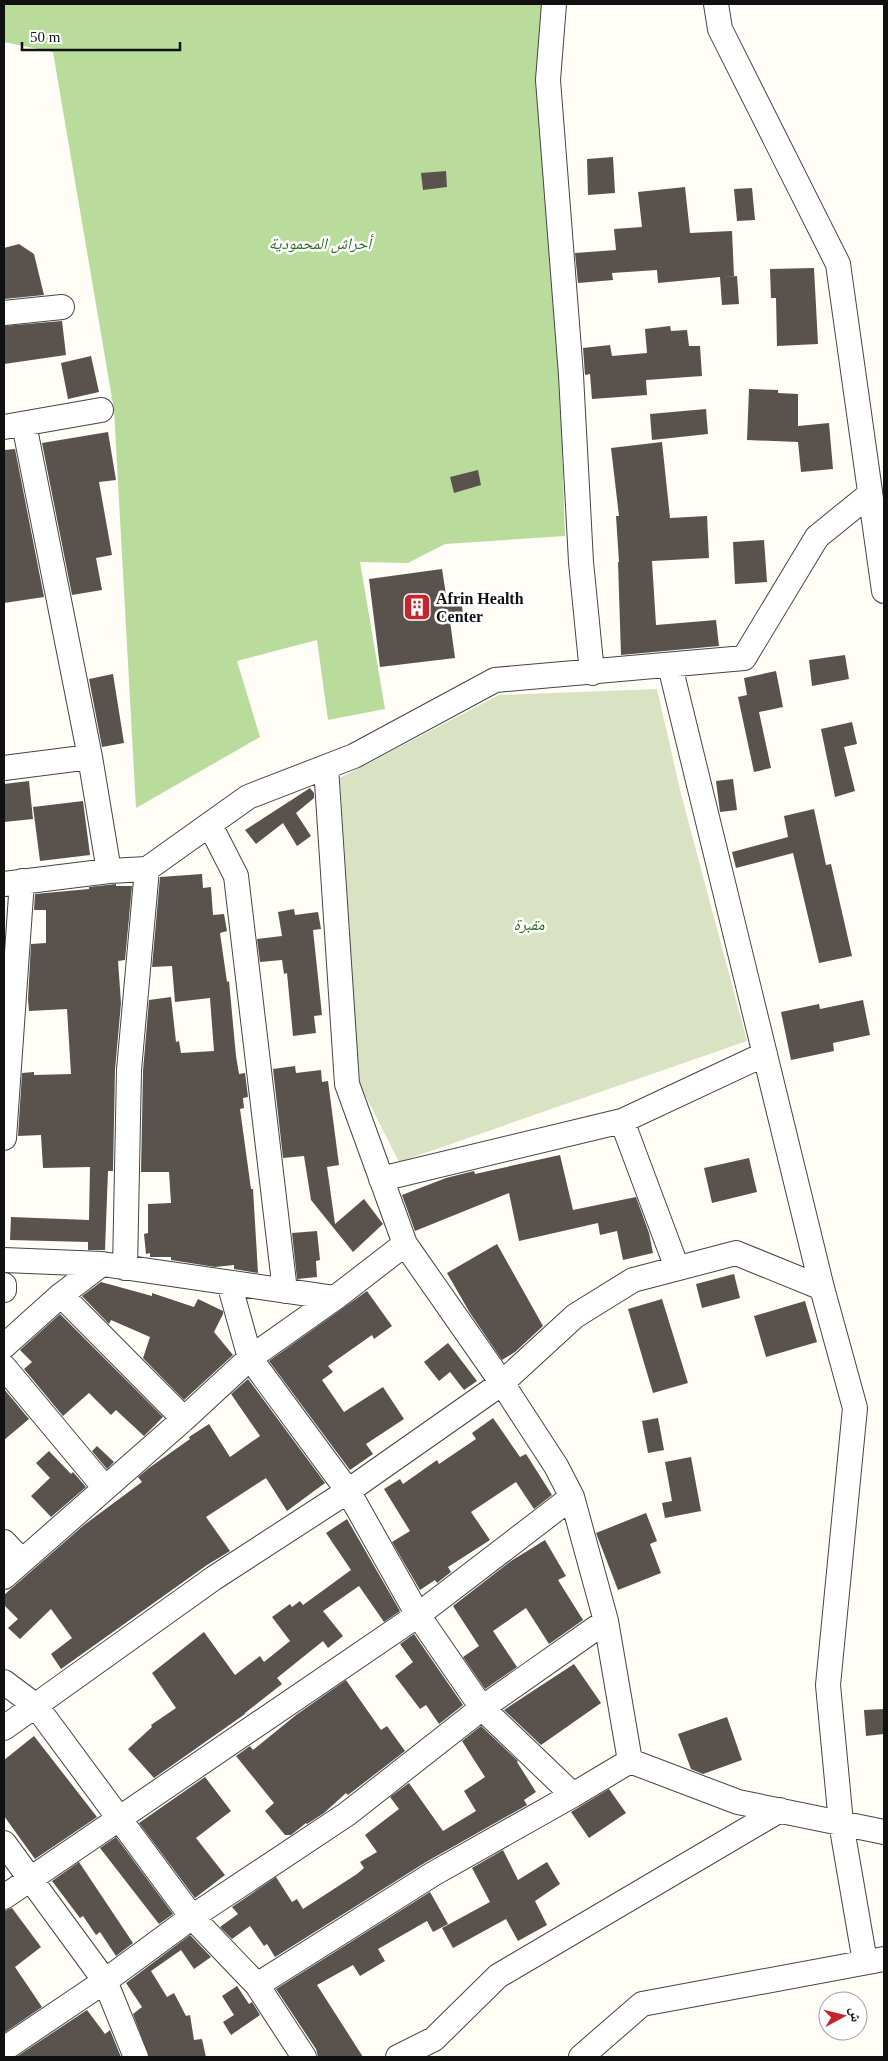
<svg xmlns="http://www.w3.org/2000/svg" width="888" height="2061" viewBox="0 0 888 2061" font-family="'Times New Roman','Noto Naskh Arabic',serif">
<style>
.forest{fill:#b9dc9c}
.cemetery{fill:#d9e3c4}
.building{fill:#5a524d}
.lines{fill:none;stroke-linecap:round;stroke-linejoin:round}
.minor-casing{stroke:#444;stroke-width:26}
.minor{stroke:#fff;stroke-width:24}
.labels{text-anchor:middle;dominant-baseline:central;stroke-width:5;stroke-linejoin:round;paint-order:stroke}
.park-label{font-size:16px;font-style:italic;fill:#2f6b1f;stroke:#fff}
.poi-label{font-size:16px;font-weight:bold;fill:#111;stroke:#fff;text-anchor:start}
</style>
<rect width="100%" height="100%" fill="#fffdf5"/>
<path class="forest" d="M4 4H548L565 536 445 544 408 563 360 562 385 709 328 720 317 640 237 661 260 737 136 808 114 410 53 52 4 42Z"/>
<path class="cemetery" d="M657 689 681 794 747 1041 399 1162 359 1083 340 778 499 695Z"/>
<path class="building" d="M613 157 615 193 588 195 587 159Z
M446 171 447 187 423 190 421 173Z
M685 187 690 233 732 231 734 276 722 277 737 276 739 304 722 305 720 277 658 283 657 270 612 273 613 280 578 283 575 253 616 250 614 229 642 227 638 192Z
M752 188 755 220 737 221 734 189Z
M19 244 34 254 44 295 4 299V248Z
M814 268 818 344 777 346 776 298H771L770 269Z
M62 321 66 355 4 364V326Z
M670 326 671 331 687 330 689 346H700L702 376 646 380 647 395 592 399 590 374 585 375 583 348 610 345 612 356 647 353 645 329Z
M91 356 99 392 68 399 61 363Z
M749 389 778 390V393L798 394V426L829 423 833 469 801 472 798 442 747 440Z
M706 409 708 434 652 440 650 414Z
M108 432 116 480 99 482 112 555 96 558 102 590 72 595 42 443Z
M662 442 670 518 707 516 709 558 652 561 656 625 716 620 719 646 621 655 618 562H619L616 516H619L611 448Z
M15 449 44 597 4 603V450Z
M478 470 481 485 454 493 450 477Z
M764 540 767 582 735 584 733 542Z
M442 569 446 595 460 594 464 619 450 621 455 658 380 667 369 579Z
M845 655 849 679 812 686 809 660Z
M776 671 783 707 759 712 771 768 754 772 738 697 747 695 744 678Z
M113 674 124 743 102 747 89 679Z
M852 722 857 744 844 747 855 791 835 797 821 729Z
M733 779 737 810 720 812 716 781Z
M29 781 33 819 4 822V784Z
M310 788 314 793V798L296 813 311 836 297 846 283 823 256 844 245 830Z
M83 801 90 855 40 861 33 807Z
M814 809 826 865 831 864 852 956 819 963 793 853 736 868 732 852 788 837 784 816Z
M202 874 203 888 211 887 213 915 224 914 227 931 220 933 227 982 229 981 236 1056 239 1074 245 1073 248 1097 243 1098 244 1108 240 1109 251 1189H253L258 1273 234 1269V1265L215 1267 171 1260V1257H150V1253L146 1254 144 1234 148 1233V1204L171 1203 169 1172H141L143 1071 149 1000 171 997 176 1042 179 1041 181 1053 214 1051 210 998 175 1002 172 966 152 967 160 877Z
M116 884V886H132L125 960 118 961 121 1003 115 1070 113 1171H108L105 1250H88V1242L10 1240 11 1217 89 1220 90 1167 43 1168 41 1135 18 1136 22 1073 34 1072V1075L71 1074 67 1009 29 1011 28 999 31 944 46 943V910H34L35 894 89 889V887Z
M294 909 295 915 318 912 321 929 313 930 322 1015 314 1016 316 1033 293 1036 287 973 284 974 282 960 260 962 257 939 282 936 278 912Z
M863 1000 870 1035 833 1043 834 1051 791 1060 781 1012 819 1004 820 1009Z
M295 1066 296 1073 321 1070 322 1082 328 1081 339 1165 327 1167 335 1224 364 1199 383 1224 353 1252 311 1200 304 1156 283 1158 273 1069Z
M560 1155 573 1210 636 1197 649 1233 653 1253 623 1260 617 1231 600 1235 598 1223 519 1241 509 1193 415 1231 402 1195 446 1178 474 1171 475 1174Z
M749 1158 757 1192 712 1203 704 1168Z
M317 1231 320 1260 316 1261 317 1277 297 1279 292 1233Z
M497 1244 543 1326 515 1352 502 1360 470 1313 447 1273Z
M734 1274 740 1298 702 1308 696 1284Z
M101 1282 152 1296V1293L194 1307 198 1299 223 1311V1314L214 1332 233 1355 184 1400 143 1358 150 1337 111 1320 109 1324 82 1296Z
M367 1291 392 1326 374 1339 372 1335 328 1366 333 1372 322 1380 344 1412 383 1387 404 1419 366 1444 373 1454 350 1470 269 1361Z
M662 1299 688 1383 653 1393 628 1309Z
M805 1301 817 1342 766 1357 754 1316Z
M60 1314 163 1417 144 1436 116 1410 111 1415 89 1393 63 1416 24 1369 32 1362 20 1350Z
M448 1343 477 1381 464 1390 450 1372 439 1381 424 1362Z
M248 1379 325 1483 287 1511 266 1478 206 1517 230 1551 207 1565 61 1669 51 1654 72 1638 51 1609 20 1639 8 1628 18 1619 4 1605V1595L84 1525 142 1482 138 1477 149 1468 190 1439 189 1437 209 1424 230 1457 260 1436 231 1394Z
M4 1389 29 1419 4 1440Z
M493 1418 520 1457 526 1454 552 1495 534 1509 516 1482 471 1512 490 1540 448 1567 451 1572 437 1583 435 1580 420 1590 392 1542 410 1531 384 1489 400 1479 403 1484 437 1460 439 1464 476 1439 472 1433Z
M658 1418 664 1450 648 1453 642 1421Z
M97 1446 114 1462 107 1469 92 1451Z
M49 1451 71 1474 73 1472 86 1487 51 1517 31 1496 50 1478 36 1463Z
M691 1457 701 1511 665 1518 662 1503 672 1501 665 1462Z
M646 1513 657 1541 650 1544 661 1573 618 1590 596 1533Z
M347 1519 400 1611 384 1622 359 1586 323 1611 343 1636 328 1648 323 1641 277 1678 282 1684 245 1713V1714L154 1778 128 1749 152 1727 151 1725 176 1708 152 1673 204 1632 235 1675 260 1656 264 1662 290 1641 272 1617 290 1604 292 1607 300 1601 303 1605 351 1570 326 1533Z
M545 1540 566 1576 558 1580 583 1620 549 1644 526 1608 493 1631 517 1667 485 1689 463 1657 479 1646 453 1606 511 1561Z
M414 1634 463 1705 439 1724 426 1705 420 1709 395 1676 413 1662 400 1644Z
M574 1664 601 1703 541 1745 504 1710Z
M346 1680 381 1730 387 1726 405 1751 348 1795 346 1793 324 1813 307 1824 306 1823 291 1835H285L265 1811 274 1803 236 1756 250 1746 253 1750 296 1715Z
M884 1709V1734L866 1736 864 1710Z
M727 1717 742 1760 703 1774 691 1769 678 1734Z
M481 1726 518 1761 517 1762 536 1792 524 1800 527 1805 426 1862 275 1957 267 1944 264 1946 250 1926 232 1939 220 1927 238 1914 232 1907 276 1877 292 1902 297 1899 303 1909 357 1874 364 1868 360 1862 377 1852 365 1835 399 1809 390 1797 409 1783 443 1831 476 1811 464 1791 485 1777 462 1741Z
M34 1736 97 1817 35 1859 4 1816V1760Z
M205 1777 231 1811 196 1838 225 1875 195 1898 139 1823Z
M609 1789 626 1813 589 1838 571 1812Z
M116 1837 173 1914 159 1924 100 1848Z
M503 1850 518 1880 547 1862 560 1884 535 1901 547 1925 518 1941 506 1919 453 1948 442 1928 490 1902 472 1868Z
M79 1862 133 1943 116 1956 100 1932 96 1935 83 1916 80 1918 52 1881Z
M430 1892 448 1924 433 1932 427 1921 378 1949 385 1961 360 1976 353 1965 317 1985 363 2057H318L316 2049 276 1989Z
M12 1908 41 1947 15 1967 42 2007 4 2033V1911Z
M190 1935 211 1957 194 1969 181 1950 151 1971 167 1997 174 1993 186 2016 190 2015 194 2040 202 2039 206 2057H149L133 2014 142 2007 126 1983Z
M237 1986 249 2004 252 2002 260 2015 231 2035 223 2022 234 2015 222 1996Z
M87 2010 105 2034 110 2030 121 2057H16Z"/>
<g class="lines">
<g class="minor-casing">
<path id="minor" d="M554 4 548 80 571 375 581 562 592 673
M716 4 720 29 838 264 884 591
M4 313 62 307
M24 424 90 757 109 871
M4 427 101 410
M670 666 822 1288 855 1408 828 1685 841 1823 865 1962
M326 767 347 1084 405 1244 502 1383 556 1466 572 1497 606 1621 630 1761
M4 768 90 757
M210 825 236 876 285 1291
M4 884 109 871 147 869 248 797 354 756 495 680 744 658 817 537 870 494
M622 1121 677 1268
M4 1138 22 881
M381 1179 622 1121 765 1054
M4 1260 102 1264 335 1298
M125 1268 129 1070 147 869
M229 1283 250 1358 348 1491 418 1615 482 1708 573 1795
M4 1285V1290
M61 1295 184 1419
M4 1346 61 1295 102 1264
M4 1367 105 1488
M4 1542 22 1561
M4 1577 184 1419 250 1358 335 1298 405 1244
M4 1682 36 1706 192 1917 257 1985 304 2057
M4 1728 214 1578 348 1491 502 1383 575 1316 633 1280 736 1253 822 1288
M630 1761 738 1802 884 1832
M4 1843 105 1981 136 2057
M4 1897 418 1615 572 1497
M257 1985 433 1874 573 1795 630 1761
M4 2049 105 1981 192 1917 347 1814 482 1708 606 1621
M398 2057 434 2039 498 1976 780 1810
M581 2057 642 2004 884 1959"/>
</g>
<use href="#minor" class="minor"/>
</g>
<defs>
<g id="building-square" transform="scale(1.4375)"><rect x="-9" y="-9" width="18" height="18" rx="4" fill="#c4262e" stroke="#fff"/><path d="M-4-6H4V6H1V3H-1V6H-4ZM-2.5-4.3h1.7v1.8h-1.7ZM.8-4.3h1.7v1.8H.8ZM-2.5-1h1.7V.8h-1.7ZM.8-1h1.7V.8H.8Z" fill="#fff"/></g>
</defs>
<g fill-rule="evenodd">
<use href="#building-square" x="417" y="607"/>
</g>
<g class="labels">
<g class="park-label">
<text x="320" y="243">أحراش المحمودية</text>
<text x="529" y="924">مقبرة</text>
</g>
<g class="poi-label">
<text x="436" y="598">Afrin Health<tspan x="436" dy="18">Center</tspan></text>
</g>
</g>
<rect width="888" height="2061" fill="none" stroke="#111111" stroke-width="10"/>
<g transform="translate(843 2016) rotate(83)"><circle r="24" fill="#ffffff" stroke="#a0a0a0"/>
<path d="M0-4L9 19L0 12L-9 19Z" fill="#c4262e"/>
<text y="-8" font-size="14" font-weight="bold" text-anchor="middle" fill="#111111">ش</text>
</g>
<path d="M22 42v8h158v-8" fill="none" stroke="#111111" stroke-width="2.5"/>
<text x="30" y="42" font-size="15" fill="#111111" stroke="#ffffff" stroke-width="4" paint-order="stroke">50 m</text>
</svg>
